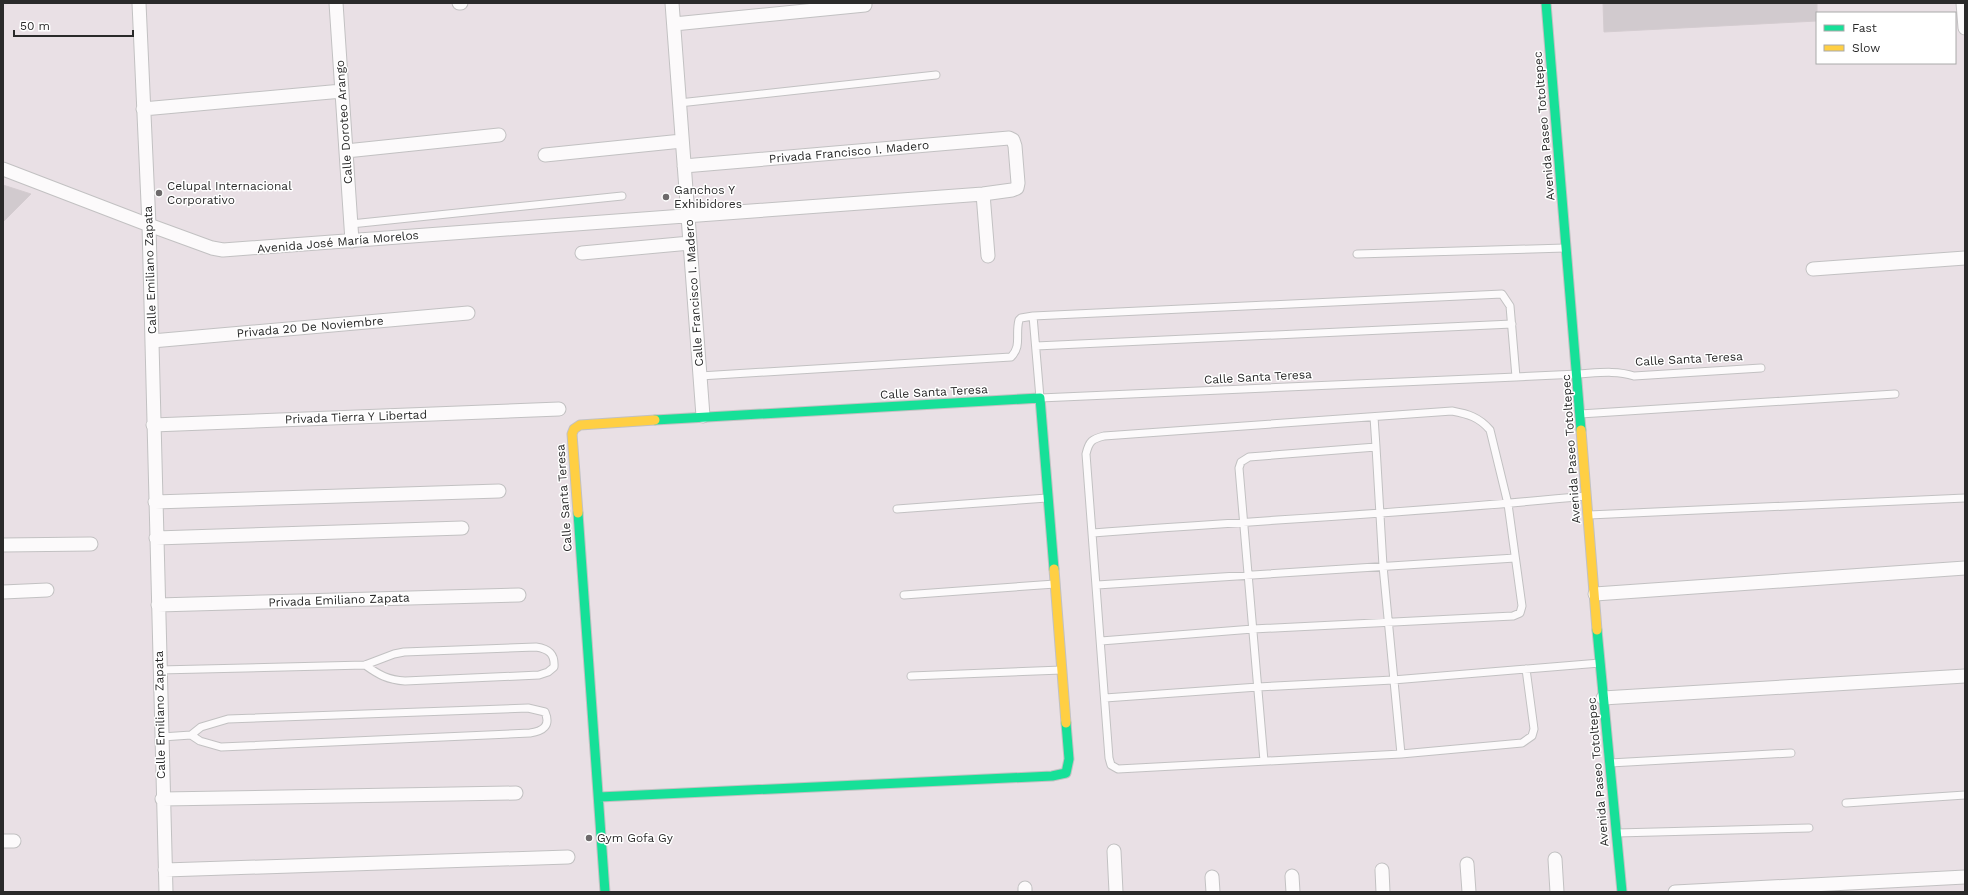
<svg xmlns="http://www.w3.org/2000/svg" width="1968" height="895" viewBox="0 0 1968 895" font-family="'Work Sans',sans-serif">
<style>
.building{fill:#d1cace;stroke:#d4ccd0}
.lines{fill:none;stroke-linecap:round;stroke-linejoin:round}
.lane-casing{stroke:#c2c1c2;stroke-width:9}
.street-casing{stroke:#c2c1c2;stroke-width:15}
.fast-casing{stroke:#c2c1c2;stroke-width:11}
.slow-casing{stroke:#c2c1c2;stroke-width:11}
.lane{stroke:#fcfafb;stroke-width:7}
.street{stroke:#fcfafb;stroke-width:13}
.fast{stroke:#16e098;stroke-width:9}
.slow{stroke:#ffcf43;stroke-width:9}
.poi-dot{fill:#6d6a6b;stroke:#fff;stroke-width:1.5}
.labels{text-anchor:middle;dominant-baseline:central;stroke-width:3;stroke-linejoin:round;paint-order:stroke}
.street-label{font-size:12px;fill:#2a2a2a;stroke:#fff}
.poi-label{font-size:12px;fill:#2a2a2a;stroke:#fff;text-anchor:start}
</style>
<rect width="100%" height="100%" fill="#e9e0e5"/>
<path class="building" d="M1603 3H1817V21L1604 32Z
M3 185 31 194 3 222Z"/>
<g class="lines">
<g class="lane-casing">
<path id="lane" d="M679 103 936 75
M351 224 622 196
M1357 254 1565 248
M1036 346 1512 324
M700 376 1011 357C1022 346 1015 335 1019 320L1021 318 1033 316
M1516 377 1510 306 1502 294 1033 316 1040 398 1516 377C1537 376 1558 375 1578 374 1597 373 1616 370 1634 376L1761 368
M1580 414 1895 394
M1374 417 1376 447
M897 509 1047 498
M1589 515 1965 498
M1093 533C1257 520 1422 513 1585 496
M1097 585 1515 558
M904 595 1055 584
M1101 641 1253 629 1513 616 1520 613 1522 606 1508 504 1490 430C1479 417 1468 414 1452 411L1104 436C1092 439 1089 441 1086 454L1109 758 1111 765 1118 769 1401 754 1522 743 1532 736 1534 729 1526 669
M159 670 365 665 394 654 404 652 536 647C549 649 555 654 554 667L548 672 539 675 405 681C388 680 379 675 365 665
M911 676 1062 670
M1105 698 1258 687 1393 680 1600 663
M162 737 191 735 200 741 221 747 530 733C543 731 551 726 545 712L528 708 228 719 201 727 191 735
M1264 761 1239 468 1241 462 1249 457 1376 447 1383 566 1401 754
M1610 763 1791 753
M1846 803 1965 795
M1617 833 1809 828"/>
</g>
<g class="street-casing">
<path id="street" d="M139 3 149 225 166 892
M336 3 352 241
M459 3H461
M672 3 703 416
M1963 3 1965 28
M674 24 865 5
M143 109 342 91
M346 151 499 135
M545 155 682 141
M3 169 149 225 212 248 223 250 983 194 1012 190 1017 188 1018 183 1015 146 1013 140 1009 138 684 166
M983 194 988 256
M582 253 690 243
M1813 269 1965 258
M152 341 468 313
M153 425 559 409
M155 502 499 491
M156 538 462 528
M3 545 91 544
M3 592 47 590
M1595 594 1965 568
M158 605 519 595
M1603 698 1965 676
M162 799 516 793
M3 841H14
M1114 851 1116 892
M1555 859 1557 892
M1467 864 1469 892
M165 870 568 857
M1382 870 1383 892
M1292 876 1293 892
M1212 877 1213 892
M1025 888V892
M1675 892 1965 877"/>
</g>
<g class="fast-casing">
<path id="fast" d="M1546 3 1581 430
M655 420 1040 398 1054 569
M578 513 605 892
M1597 630 1622 892
M599 797 1052 776 1066 773 1069 759 1066 723"/>
</g>
<g class="slow-casing">
<path id="slow" d="M1581 430 1597 630
M578 513 572 434 574 429 580 425 655 420
M1054 569 1066 723"/>
</g>
<use href="#lane" class="lane"/>
<use href="#street" class="street"/>
<use href="#fast" class="fast"/>
<use href="#slow" class="slow"/>
</g>
<g class="poi-dot">
<circle cx="159" cy="193" r="4"/>
<circle cx="666" cy="197" r="4"/>
<circle cx="589" cy="838" r="4"/>
</g>
<g class="labels">
<g class="street-label">
<text transform="translate(344 122) rotate(-94)">Calle Doroteo Arango</text>
<text transform="translate(1544 126) rotate(-95)">Avenida Paseo Totoltepec</text>
<text transform="translate(849 152) rotate(-5)">Privada Francisco I. Madero</text>
<text transform="translate(338 242) rotate(-5)">Avenida José María Morelos</text>
<text transform="translate(150 270) rotate(-92)">Calle Emiliano Zapata</text>
<text transform="translate(694 293) rotate(-94)">Calle Francisco I. Madero</text>
<text transform="translate(310 327) rotate(-5)">Privada 20 De Noviembre</text>
<text transform="translate(1689 359) rotate(-3)">Calle Santa Teresa</text>
<text transform="translate(1258 377) rotate(-3)">Calle Santa Teresa</text>
<text transform="translate(934 392) rotate(-3)">Calle Santa Teresa</text>
<text transform="translate(356 417) rotate(-2)">Privada Tierra Y Libertad</text>
<text transform="translate(1571 449) rotate(-94)">Avenida Paseo Totoltepec</text>
<text transform="translate(564 498) rotate(-94)">Calle Santa Teresa</text>
<text transform="translate(339 600) rotate(-2)">Privada Emiliano Zapata</text>
<text transform="translate(160 715) rotate(-91)">Calle Emiliano Zapata</text>
<text transform="translate(1598 772) rotate(-95)">Avenida Paseo Totoltepec</text>
</g>
<g class="poi-label">
<text x="167" y="186">Celupal Internacional<tspan x="167" dy="14">Corporativo</tspan></text>
<text x="674" y="190">Ganchos Y<tspan x="674" dy="14">Exhibidores</tspan></text>
<text x="597" y="838">Gym Gofa Gy</text>
</g>
</g>
<rect width="1968" height="895" fill="none" stroke="#2a2a2a" stroke-width="8"/>
<rect x="1816" y="12" width="140" height="52" fill="#ffffff" stroke="#aaaaaa"/>
<rect x="1824" y="25" width="20" height="6" fill="#16e098" stroke="#aaaaaa"/>
<text x="1852" y="32" font-size="12" fill="#2a2a2a">Fast</text>
<rect x="1824" y="45" width="20" height="6" fill="#ffcf43" stroke="#aaaaaa"/>
<text x="1852" y="52" font-size="12" fill="#2a2a2a">Slow</text>
<path d="M14 30v6h119v-6" fill="none" stroke="#2a2a2a" stroke-width="2"/>
<text x="20" y="30" font-size="12" fill="#2a2a2a" stroke="#ffffff" stroke-width="3" paint-order="stroke">50 m</text>
</svg>
